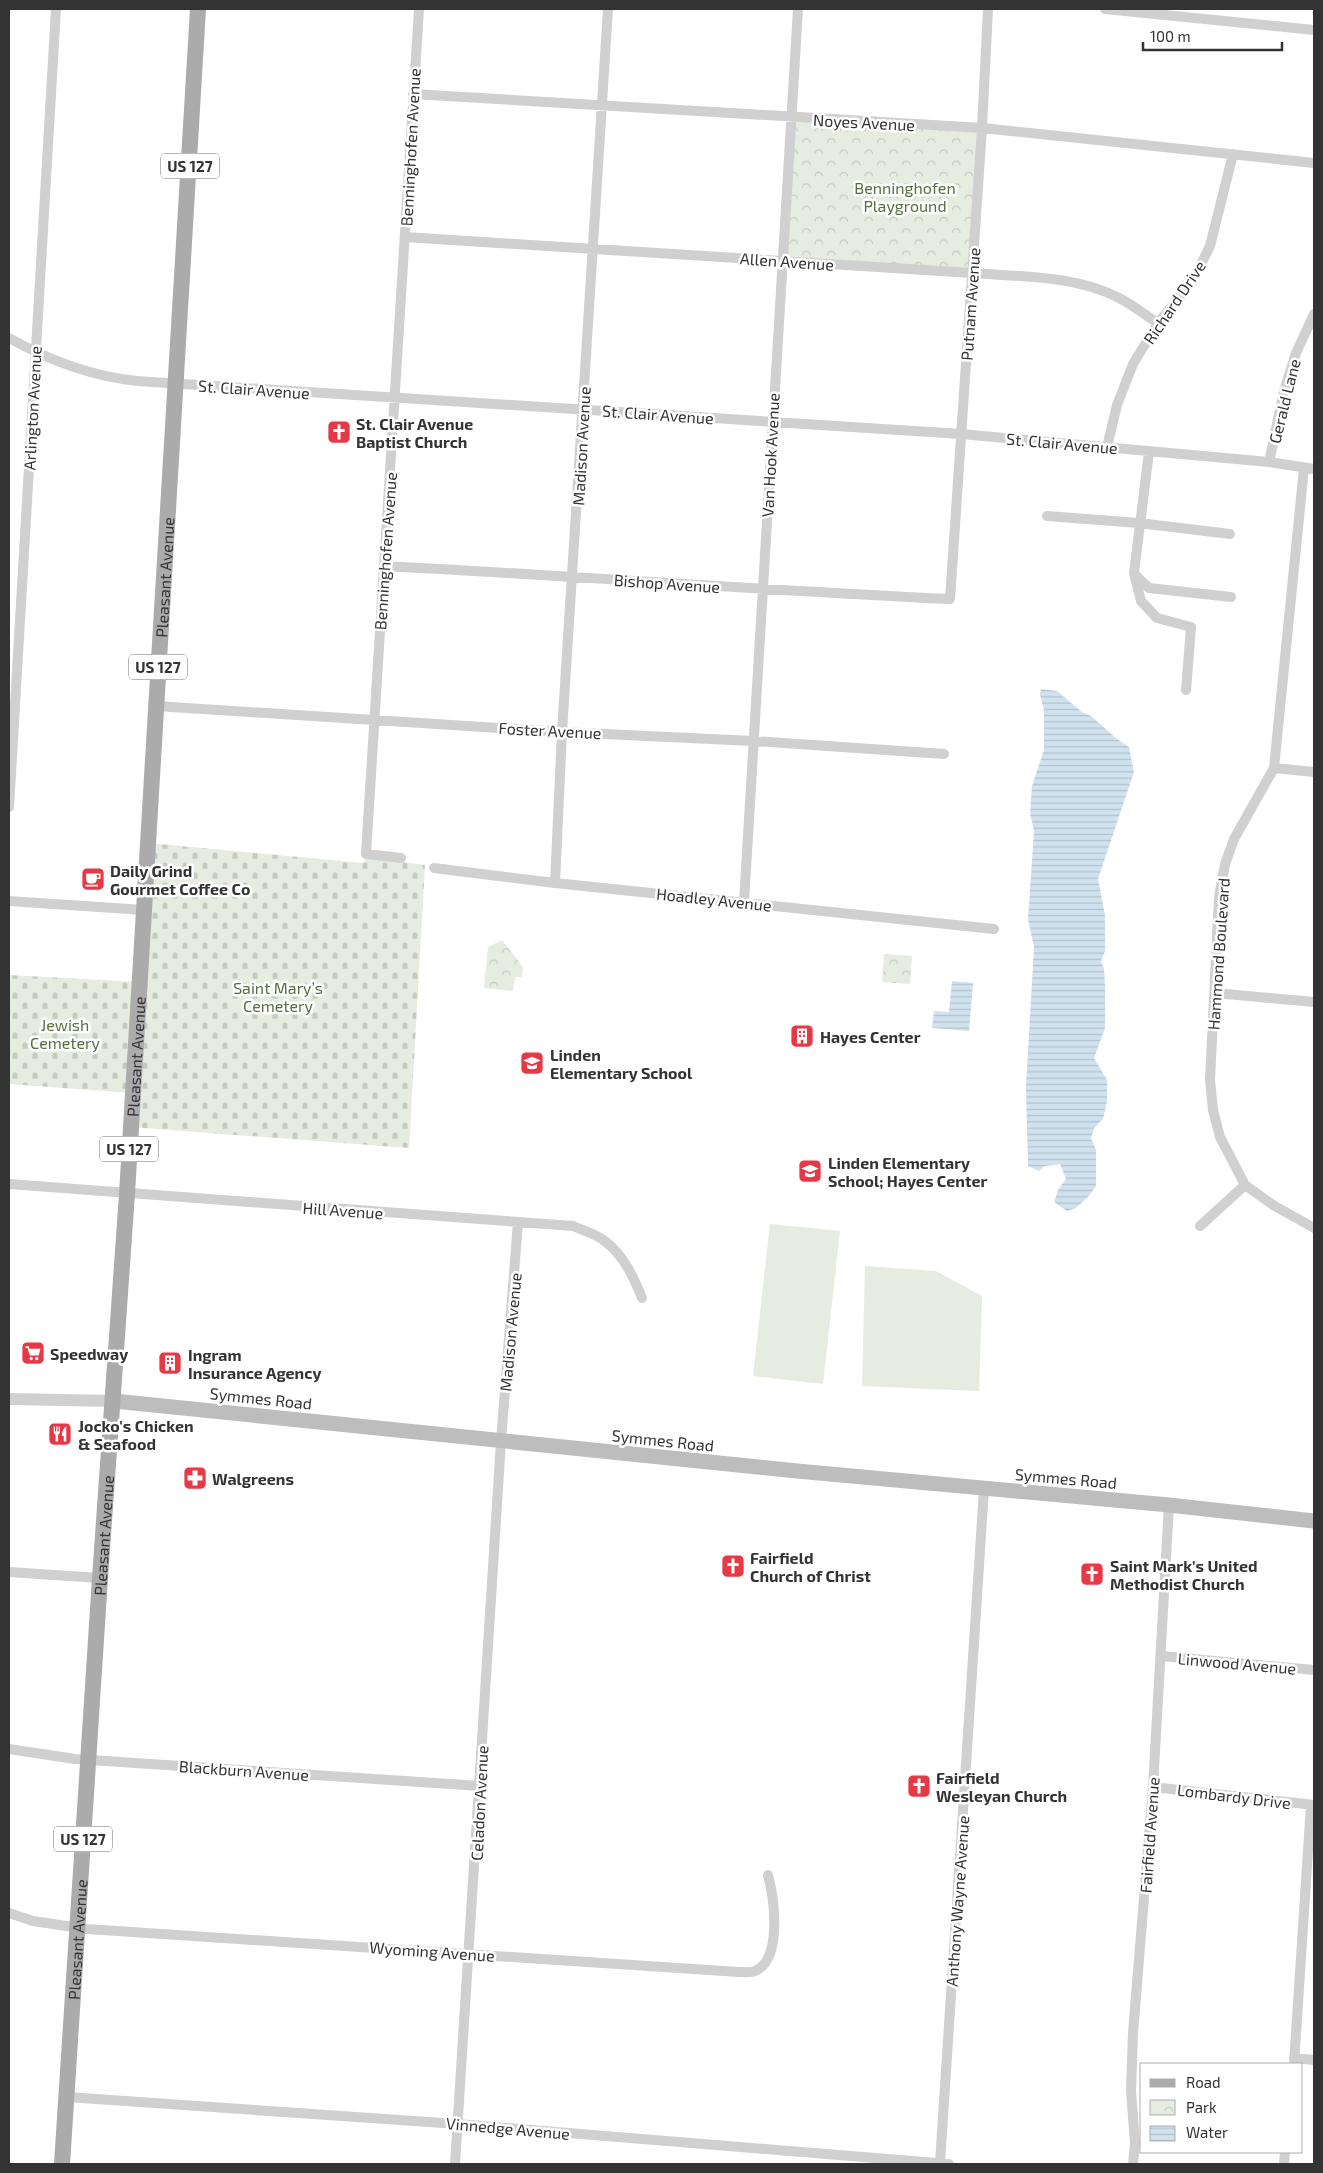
<svg xmlns="http://www.w3.org/2000/svg" width="1323" height="2173" viewBox="0 0 1323 2173" font-family="'Exo 2',sans-serif">
<style>
.cemetery{fill:url(#cemetery-stones)}
.park{fill:url(#park-crowns)}
.pitch{fill:#e6ecdf}
.water{fill:url(#water-rules)}
.lines{fill:none;stroke-linecap:round;stroke-linejoin:round}
.minor{stroke:#d0d0d0;stroke-width:10}
.tertiary{stroke:#d0d0d0;stroke-width:12}
.secondary{stroke:#bdbdbd;stroke-width:15}
.primary{stroke:#ababab;stroke-width:16}
.labels{text-anchor:middle;dominant-baseline:central;stroke-width:5;stroke-linejoin:round;paint-order:stroke}
.shield{fill:#fff;stroke:#707070;stroke-width:1}
.shield-label{font-size:15px;font-weight:bold;fill:#333}
.street-label{font-size:16px;fill:#333;stroke:#fff}
.park-label{font-size:16px;fill:#56703f;stroke:#fff}
.poi-label{font-size:16px;font-weight:bold;fill:#333;stroke:#fff;text-anchor:start}
</style>
<defs>
<pattern id="cemetery-stones" width="16" height="16" patternUnits="userSpaceOnUse" patternTransform="scale(1.25)"><rect width="16" height="16" fill="#e6ecdf"/><path d="M2 7V4a2 2 0 0 1 4 0v3zM10 15v-3a2 2 0 0 1 4 0v3z" fill="#c6cbc0"/></pattern>
<pattern id="park-crowns" width="20" height="18" patternUnits="userSpaceOnUse" patternTransform="scale(1.25)"><rect width="20" height="18" fill="#e6ecdf"/><path d="M2 6a3 3 0 1 1 6 0M12 15a3 3 0 1 1 6 0" fill="none" stroke="#c6cbc0"/></pattern>
<pattern id="water-rules" width="6" height="5" patternUnits="userSpaceOnUse" patternTransform="scale(1.25)"><rect width="6" height="5" fill="#cfe2ee"/><path d="M0 2.5h6" fill="none" stroke="#b2c2cd"/></pattern>
</defs>
<rect width="100%" height="100%" fill="#fff"/>
<path class="cemetery" d="M148 843 363 863 367 857 425 865 409 1148 130 1127 132 1093 9 1084V975L139 982Z"/>
<path class="park" d="M791 118 982 128 972 273 782 260Z
M502 940 523 967 522 977H515L513 991 484 988 488 947Z
M884 954 912 956 910 984 882 982Z"/>
<path class="pitch" d="M770 1224 840 1231 823 1384 753 1376Z
M865 1266 936 1271 982 1296 979 1391 862 1386Z"/>
<path class="water" d="M1041 689 1057 691 1082 712 1091 716 1117 739 1129 747 1134 772 1098 879 1105 915V951L1101 961 1104 969 1105 986V1028L1094 1058 1107 1080V1101L1103 1119 1094 1128 1091 1138 1096 1150V1186L1089 1196 1076 1208 1067 1211 1054 1202 1058 1190 1066 1179 1060 1164 1045 1166 1039 1171 1028 1166 1026 1086 1034 947 1028 919 1034 831 1030 813 1032 786 1044 750V710L1040 695Z
M952 981 973 983 969 1031 932 1028 934 1011 949 1012Z"/>
<g class="lines">
<path class="minor" d="M1105 9 1314 30
M413 94 982 128 1314 163
M405 237 972 273C1021 277 1075 275 1119 298 1133 305 1145 315 1158 323
M9 338C50 361 90 376 137 381L961 434 1269 462 1314 469
M1107 447 1117 405 1133 364 1158 323 1192 282 1210 246 1233 154
M1149 452 1134 573 1141 601 1157 618 1191 627 1186 690
M1269 462 1284 391 1296 353 1314 314
M1304 468 1274 768 1234 839 1225 864 1219 897 1210 1080 1213 1110 1220 1137 1245 1185 1273 1205 1314 1228
M1047 516 1139 523 1230 534
M384 566C573 576 761 590 950 599L982 128 988 9
M1135 575 1149 588 1231 597
M156 706 562 732 753 741 944 754
M1274 768 1314 772
M9 807 56 9
M401 858 366 854 419 9
M434 868 555 883 994 929
M555 883 562 732 608 9
M9 901 144 910
M744 902 798 9
M1215 993 1314 1002
M9 1184 573 1226C584 1231 597 1234 606 1242 624 1256 634 1278 642 1298
M1200 1226 1245 1185
M9 1572 100 1578
M1161 1656 1314 1670
M9 1749 75 1759 480 1786
M1153 1787 1314 1805
M9 1913 33 1921 87 1929 739 1972C744 1972 751 1973 755 1971 783 1959 774 1898 768 1875
M1294 2058 1314 2060
M1294 2064 1311 1805
M67 2097 458 2124 949 2164
M940 2163 984 1489
M455 2164 501 1441 518 1222
M1133 2164 1135 2143 1131 2091 1133 2033 1153 1787 1169 1505
M1284 2164 1285 2152"/>
<path class="tertiary" d="M9 1399 114 1401"/>
<path class="secondary" d="M114 1401 797 1471 1169 1505 1314 1521"/>
<path class="primary" id="s1" d="M62 2164 100 1578 127 1194 198 9"/>
</g>
<defs>
<g id="church-square" transform="scale(1.25)"><rect x="-9" y="-9" width="18" height="18" rx="4" fill="#e63946" stroke="#fff"/><path d="M-1.2-6h2.4v3.5h3.3v2.4h-3.3V6h-2.4V-.1h-3.3v-2.4h3.3Z" fill="#fff"/></g>
<g id="cafe-square" transform="scale(1.25)"><rect x="-9" y="-9" width="18" height="18" rx="4" fill="#e63946" stroke="#fff"/><path d="M-5.5-4.5H6V0H3Q3 3.5 0 3.5H-2.5Q-5.5 3.5-5.5 0ZM3-3.2v2h1.7v-2ZM-6 4.5H4V6H-6Z" fill="#fff"/></g>
<g id="building-square" transform="scale(1.25)"><rect x="-9" y="-9" width="18" height="18" rx="4" fill="#e63946" stroke="#fff"/><path d="M-4-6H4V6H1V3H-1V6H-4ZM-2.5-4.3h1.7v1.8h-1.7ZM.8-4.3h1.7v1.8H.8ZM-2.5-1h1.7V.8h-1.7ZM.8-1h1.7V.8H.8Z" fill="#fff"/></g>
<g id="school-square" transform="scale(1.25)"><rect x="-9" y="-9" width="18" height="18" rx="4" fill="#e63946" stroke="#fff"/><path d="M0-5L7-2L0 1L-7-2ZM-4 1L0 2.5L4 1V4Q0 6-4 4Z" fill="#fff"/></g>
<g id="supermarket-square" transform="scale(1.25)"><rect x="-9" y="-9" width="18" height="18" rx="4" fill="#e63946" stroke="#fff"/><path d="M-6-5.5h2.5l.6 2H6L4.5 2H-2.5L-4.4-4H-6ZM-1.5 3.2a1.3 1.3 0 1 0 .1 0ZM3 3.2a1.3 1.3 0 1 0 .1 0Z" fill="#fff"/></g>
<g id="restaurant-square" transform="scale(1.25)"><rect x="-9" y="-9" width="18" height="18" rx="4" fill="#e63946" stroke="#fff"/><path d="M-5-6h1v4h1v-4h1v4h1v-4h1v5L-1.5 .5V6h-2V.5L-5-1ZM5-6V6H3V1.5H1.5Q1.5-4 5-6Z" fill="#fff"/></g>
<g id="pharmacy-square" transform="scale(1.25)"><rect x="-9" y="-9" width="18" height="18" rx="4" fill="#e63946" stroke="#fff"/><path d="M-2-6h4v4h4v4h-4v4h-4v-4h-4v-4h4Z" fill="#fff"/></g>
</defs>
<g fill-rule="evenodd">
<use href="#church-square" x="339" y="432"/>
<use href="#cafe-square" x="93" y="879"/>
<use href="#building-square" x="802" y="1036"/>
<use href="#school-square" x="532" y="1063"/>
<use href="#school-square" x="810" y="1171"/>
<use href="#supermarket-square" x="33" y="1353"/>
<use href="#building-square" x="170" y="1363"/>
<use href="#restaurant-square" x="60" y="1434"/>
<use href="#pharmacy-square" x="195" y="1478"/>
<use href="#church-square" x="733" y="1566"/>
<use href="#church-square" x="1092" y="1574"/>
<use href="#church-square" x="919" y="1786"/>
</g>
<g class="labels">
<g class="shield">
<rect x="161" y="153.5" width="58" height="25" rx="4"/>
<rect x="129" y="654.5" width="58" height="25" rx="4"/>
<rect x="100" y="1136.5" width="58" height="25" rx="4"/>
<rect x="54" y="1826.5" width="58" height="25" rx="4"/>
</g>
<g class="shield-label">
<text x="190" y="166">US 127</text>
<text x="158" y="667">US 127</text>
<text x="129" y="1149">US 127</text>
<text x="83" y="1839">US 127</text>
</g>
<g class="street-label">
<text transform="translate(864 122) rotate(3)">Noyes Avenue</text>
<text transform="translate(410 147) rotate(-87)">Benninghofen Avenue</text>
<text transform="translate(787 261) rotate(4)">Allen Avenue</text>
<text transform="translate(1174 302) rotate(-56)">Richard Drive</text>
<text transform="translate(970 304) rotate(-86)">Putnam Avenue</text>
<text transform="translate(254 389) rotate(4)">St. Clair Avenue</text>
<text transform="translate(1284 401) rotate(-76)">Gerald Lane</text>
<text transform="translate(32 408) rotate(-87)">Arlington Avenue</text>
<text transform="translate(658 414) rotate(4)">St. Clair Avenue</text>
<text transform="translate(1062 443) rotate(5)">St. Clair Avenue</text>
<text transform="translate(581 446) rotate(-87)">Madison Avenue</text>
<text transform="translate(770 455) rotate(-87)">Van Hook Avenue</text>
<text transform="translate(385 551) rotate(-86)">Benninghofen Avenue</text>
<text stroke="none"><textPath href="#s1" startOffset="1590">Pleasant Avenue</textPath></text>
<text transform="translate(667 583) rotate(4)">Bishop Avenue</text>
<text transform="translate(550 730) rotate(3)">Foster Avenue</text>
<text transform="translate(714 899) rotate(6)">Hoadley Avenue</text>
<text transform="translate(1218 954) rotate(-86)">Hammond Boulevard</text>
<text stroke="none"><textPath href="#s1" startOffset="1110">Pleasant Avenue</textPath></text>
<text transform="translate(343 1210) rotate(4)">Hill Avenue</text>
<text transform="translate(510 1332) rotate(-85)">Madison Avenue</text>
<text transform="translate(261 1398) rotate(6)">Symmes Road</text>
<text transform="translate(663 1440) rotate(6)">Symmes Road</text>
<text transform="translate(1066 1478) rotate(5)">Symmes Road</text>
<text stroke="none"><textPath href="#s1" startOffset="630">Pleasant Avenue</textPath></text>
<text transform="translate(1237 1663) rotate(5)">Linwood Avenue</text>
<text transform="translate(244 1770) rotate(4)">Blackburn Avenue</text>
<text transform="translate(1234 1796) rotate(7)">Lombardy Drive</text>
<text transform="translate(479 1803) rotate(-87)">Celadon Avenue</text>
<text transform="translate(1149 1835) rotate(-86)">Fairfield Avenue</text>
<text transform="translate(957 1901) rotate(-86)">Anthony Wayne Avenue</text>
<text stroke="none"><textPath href="#s1" startOffset="225">Pleasant Avenue</textPath></text>
<text transform="translate(432 1951) rotate(4)">Wyoming Avenue</text>
<text transform="translate(508 2128) rotate(5)">Vinnedge Avenue</text>
</g>
<g class="park-label">
<text x="905" y="187">Benninghofen<tspan x="905" dy="18">Playground</tspan></text>
<text x="278" y="987">Saint Mary’s<tspan x="278" dy="18">Cemetery</tspan></text>
<text x="65" y="1024">Jewish<tspan x="65" dy="18">Cemetery</tspan></text>
</g>
<g class="poi-label">
<text x="356" y="423">St. Clair Avenue<tspan x="356" dy="18">Baptist Church</tspan></text>
<text x="110" y="870">Daily Grind<tspan x="110" dy="18">Gourmet Coffee Co</tspan></text>
<text x="820" y="1036">Hayes Center</text>
<text x="550" y="1054">Linden<tspan x="550" dy="18">Elementary School</tspan></text>
<text x="828" y="1162">Linden Elementary<tspan x="828" dy="18">School; Hayes Center</tspan></text>
<text x="50" y="1353">Speedway</text>
<text x="188" y="1354">Ingram<tspan x="188" dy="18">Insurance Agency</tspan></text>
<text x="78" y="1425">Jocko's Chicken<tspan x="78" dy="18">&amp; Seafood</tspan></text>
<text x="212" y="1478">Walgreens</text>
<text x="750" y="1557">Fairfield<tspan x="750" dy="18">Church of Christ</tspan></text>
<text x="1110" y="1565">Saint Mark’s United<tspan x="1110" dy="18">Methodist Church</tspan></text>
<text x="936" y="1777">Fairfield<tspan x="936" dy="18">Wesleyan Church</tspan></text>
</g>
</g>
<rect width="1323" height="2173" fill="none" stroke="#333333" stroke-width="20"/>
<rect x="1140" y="2063" width="162" height="90" fill="#ffffff" stroke="#adadad"/>
<rect x="1150" y="2079" width="25" height="8" fill="#ababab" stroke="#adadad"/>
<text x="1186" y="2088" font-size="15" fill="#333333">Road</text>
<rect x="1150" y="2100" width="25" height="15" fill="url(#park-crowns)" stroke="#adadad"/>
<text x="1186" y="2113" font-size="15" fill="#333333">Park</text>
<rect x="1150" y="2126" width="25" height="15" fill="url(#water-rules)" stroke="#adadad"/>
<text x="1186" y="2138" font-size="15" fill="#333333">Water</text>
<path d="M1143 42v8h139v-8" fill="none" stroke="#333333" stroke-width="2.5"/>
<text x="1150" y="42" font-size="15" fill="#333333" stroke="#ffffff" stroke-width="4" paint-order="stroke">100 m</text>
</svg>
